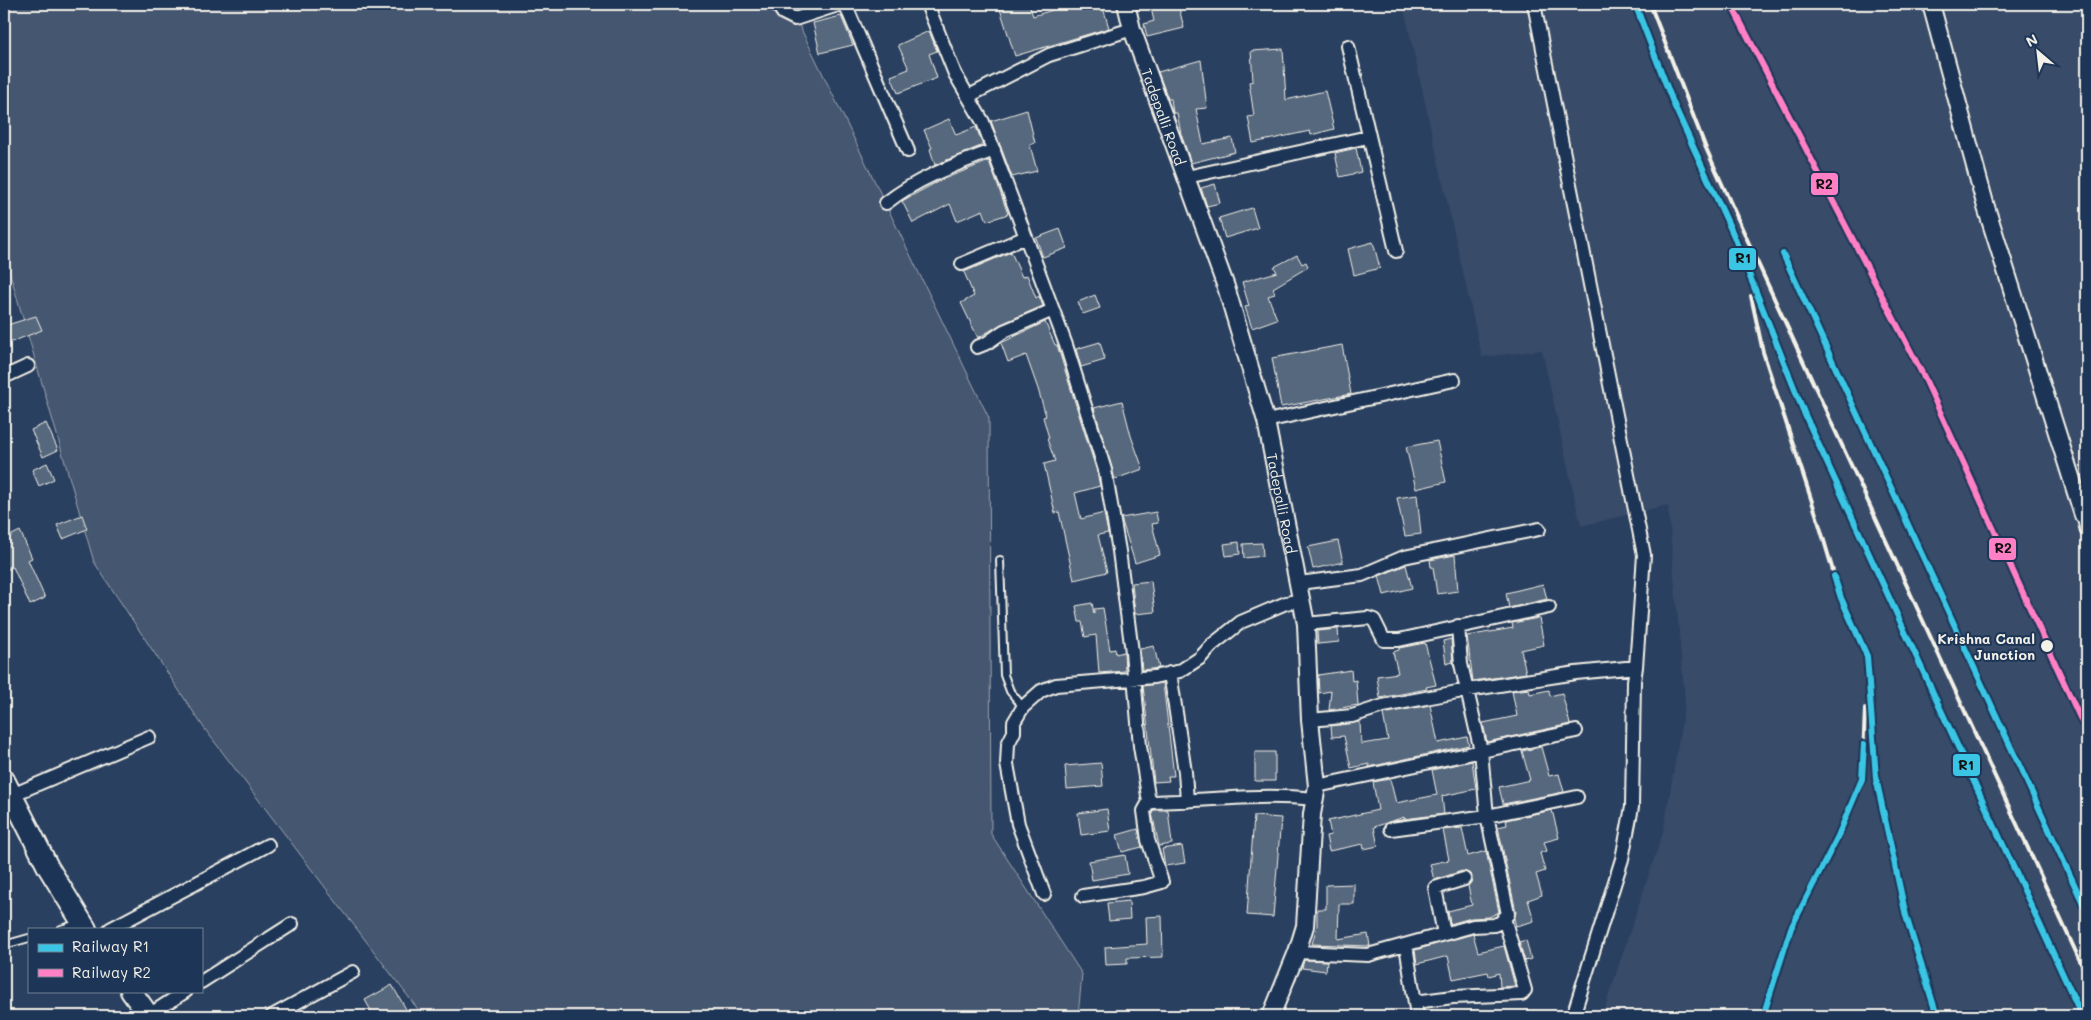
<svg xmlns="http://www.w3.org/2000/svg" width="2091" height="1020" viewBox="0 0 2091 1020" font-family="Mali,sans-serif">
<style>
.built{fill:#374c69}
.green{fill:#445771;stroke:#9ca4ac}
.building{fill:#56677d;stroke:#f4f1e8}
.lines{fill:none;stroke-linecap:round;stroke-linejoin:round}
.service-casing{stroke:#f4f1e8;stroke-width:10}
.minor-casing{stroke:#f4f1e8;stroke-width:16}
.tertiary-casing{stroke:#f4f1e8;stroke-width:20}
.primary-casing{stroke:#f4f1e8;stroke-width:24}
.service{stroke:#1d3557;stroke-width:6}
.minor{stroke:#1d3557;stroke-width:12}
.tertiary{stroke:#1d3557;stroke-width:16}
.primary{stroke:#1d3557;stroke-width:20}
.rail{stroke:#f4f1e8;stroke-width:4}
.rail-1-casing{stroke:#1d3557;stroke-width:10}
.rail-2-casing{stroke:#1d3557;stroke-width:10}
.rail-1{stroke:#3ac5e4;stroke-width:6}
.rail-2{stroke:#ff80c5;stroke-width:6}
.stop-dot{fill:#f4f1e8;stroke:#1d3557;stroke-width:2}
.labels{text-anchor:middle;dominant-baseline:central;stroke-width:4;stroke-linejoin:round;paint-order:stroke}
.street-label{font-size:14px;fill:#f4f1e8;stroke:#1d3557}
.stop-label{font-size:14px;font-weight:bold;fill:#f4f1e8;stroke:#1d3557;text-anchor:end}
.line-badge{stroke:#1d3557;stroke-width:2}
.pale-badge-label{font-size:14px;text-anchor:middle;font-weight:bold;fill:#111}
</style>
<rect width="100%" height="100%" fill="#2a4060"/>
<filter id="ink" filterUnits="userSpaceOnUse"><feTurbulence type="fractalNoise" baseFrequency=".02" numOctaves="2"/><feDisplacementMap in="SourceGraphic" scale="10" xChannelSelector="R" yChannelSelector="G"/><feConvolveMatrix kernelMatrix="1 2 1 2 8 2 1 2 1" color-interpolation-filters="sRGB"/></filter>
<g filter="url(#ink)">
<path class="built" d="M1403 4H2087V1016H1602L1664 829 1685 702 1668 505 1581 526 1542 350 1482 357Z"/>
<path class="green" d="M4 4H789L989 418 991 834 1082 974 1078 1016H423L204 728 94 562 4 253Z"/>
<path class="building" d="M1014 4H1029L1033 16 1072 4H1102L1109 28 1015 56 1000 9Z
M1150 4H1178L1184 28 1147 37 1144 24 1154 21Z
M841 16 853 45 820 53 813 23Z
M929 31 937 51 929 54 937 78 898 93 891 76 909 69 898 45Z
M1283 49 1286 100 1325 91 1334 129 1311 135 1310 131 1253 143 1248 117 1254 116 1249 82 1253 81 1251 51Z
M1201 60 1207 108 1196 109 1203 144 1232 138 1235 152 1191 163 1181 134 1177 113H1173L1171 99H1168L1158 72Z
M1027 110 1035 143 1030 145 1037 171 1012 177 991 121Z
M949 119 956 135 976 127 983 145 935 165 930 149 932 148 924 130Z
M1356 148 1361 172 1340 177 1335 153Z
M989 161 1008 214 987 221 983 210 957 221 950 204 913 223 902 201 941 180Z
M1215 184 1220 203 1207 206 1201 188Z
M1252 208 1258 228 1225 238 1219 218Z
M1060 229 1067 248 1043 257 1036 238Z
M1373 242 1380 268 1354 275 1348 249Z
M1011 252 1022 277 1027 275 1036 298 1039 296 1043 306 1001 324 978 338 961 303 974 296 964 272Z
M1297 255 1302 264 1306 262 1308 267 1273 288 1275 294 1268 296 1277 319 1252 328 1245 307 1249 306 1242 282 1277 272 1274 267Z
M1095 295 1100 308 1083 314 1078 302Z
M36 316 42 330 4 345V326Z
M1045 322 1055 345H1057L1058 348 1097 472 1100 486 1075 493 1081 519 1104 513 1108 533 1098 535 1107 572 1074 580 1059 512 1055 513 1044 464 1055 461 1047 439 1049 438 1043 417 1046 416 1038 389 1026 355 1008 362 1001 343Z
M1100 342 1105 360 1081 367 1076 349Z
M1342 345 1351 394 1281 407 1272 358Z
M1122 401 1131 436 1143 469 1115 479 1094 408Z
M46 423 58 450 43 457 31 430Z
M1437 441 1446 482 1416 489 1406 447Z
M47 463 54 479 39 486 32 470Z
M1417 495 1421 534 1405 536 1397 498Z
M1156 512 1158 523 1152 524 1160 555 1135 563 1121 518Z
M82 515 87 529 63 539 57 525Z
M20 531 32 558 28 560 45 598 30 605 13 567 4 571V539Z
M1338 541 1343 562 1313 569 1308 547Z
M1239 542 1240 554 1226 556 1224 544Z
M1262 543 1263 556 1244 558 1243 544Z
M1455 555 1458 591 1437 594 1433 567H1431L1430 560Z
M1406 565 1412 588 1384 595 1379 576Z
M1151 581 1155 612 1135 614 1132 583Z
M1543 584 1547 599 1509 608 1506 593Z
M1092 603 1094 614V609L1103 608 1110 650 1115 649 1116 654 1124 652 1125 671 1099 673 1096 635 1085 637 1082 622H1079L1076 606Z
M1539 618 1544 645 1521 650 1526 673 1473 681 1467 636 1513 628 1512 623Z
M1338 629 1339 642 1318 644 1317 631Z
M1451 639 1453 662 1446 664 1443 641Z
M1425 643 1436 685 1426 687 1427 689 1380 698 1377 676 1398 673 1393 652 1399 650V648Z
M1154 646 1159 668 1142 670 1140 649Z
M1351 670 1352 681 1356 680 1358 705 1329 710 1331 691 1319 693 1318 675Z
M1163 683 1174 776H1168L1169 781 1154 782 1143 686Z
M1529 689 1530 694 1549 690 1550 696 1562 693 1570 724 1487 742 1483 723 1517 716 1512 691Z
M1430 705 1438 743 1467 737 1469 745 1369 767V764L1351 768 1344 736 1332 737 1331 726 1360 722 1361 744 1388 740 1383 714Z
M1541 747 1549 776 1559 774 1564 792 1503 804 1499 787 1530 780 1522 751Z
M1255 752H1275V781H1255Z
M1472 761 1476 789 1442 796 1444 814 1404 819V817L1374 827 1378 846 1364 849 1363 844 1329 851 1326 836 1331 835 1328 821 1378 810 1373 782 1390 779 1396 803 1437 795 1432 770Z
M1101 763 1103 786 1067 789 1065 766Z
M1107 809 1110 831 1081 835 1078 813Z
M1154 810H1168L1172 844 1159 846 1152 813Z
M1552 810 1559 838 1544 842 1547 851 1540 853 1545 871 1536 874 1542 895 1528 900 1534 921 1516 926 1514 919 1516 912 1498 827 1507 825 1506 820Z
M1254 816 1281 818 1273 917 1247 915Z
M1462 828 1468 856 1486 851 1499 912 1489 917 1471 918 1450 924 1448 911 1472 905 1468 886 1472 881V876L1469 873 1462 871 1434 880 1430 864 1449 860 1443 830Z
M1138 829 1142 847 1122 852 1117 835Z
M1182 846 1185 863 1165 866 1162 849Z
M1125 855 1128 874 1092 880 1089 861Z
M1354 884V904H1339L1338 939 1368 934 1370 946 1312 944 1317 926V909H1326V885Z
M1129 901 1130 919 1109 921 1107 903Z
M1162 916 1163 957 1127 958V964L1106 965 1105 947 1147 944 1146 917Z
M1473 934 1478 952 1504 946 1515 986 1500 987 1499 973 1489 976 1488 972 1453 979 1448 956 1417 964 1415 950Z
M1526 940 1531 959 1525 961 1519 942Z
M1304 960 1327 961 1326 971 1302 968Z
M392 985 410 1016H374L365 1000Z"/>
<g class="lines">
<g class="service-casing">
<path id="service" d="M1000 560 1004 675 1010 691 1023 707
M61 929 78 924
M4 945 29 938"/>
</g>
<g class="minor-casing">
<path id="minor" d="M777 4 783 13 795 19 841 4
M845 4 908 151
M927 4 955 74 983 122 1066 345 1105 470 1119 551 1132 652 1140 746 1149 802 1144 811 1148 840 1162 882 1144 887 1083 896
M1534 4 1644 555 1636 667 1634 681 1632 807 1622 859 1573 1016
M1348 46 1396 251
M969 96 1049 55 1132 29
M1187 177 1368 137
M886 203C917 178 957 164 994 150
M962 264 1026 237
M977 347 987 343 1004 331 1053 310
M4 377 28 366
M1266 421 1454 380
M2083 515 2087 531
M1299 583 1362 575 1404 557 1539 529
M1306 624 1368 618 1374 620 1384 640H1399L1549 607
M1170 673 1185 772 1187 801
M1310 720 1352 716 1383 706 1468 690 1576 673 1636 667
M1317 786 1576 731
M12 795 149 737
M1149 802C1204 801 1259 793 1314 799
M1391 829 1487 816 1577 797
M1044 894 1018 824 1007 764 1008 744 1014 732V722L1023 707 1041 691 1056 685 1154 677 1180 671 1200 658 1212 645 1241 622 1286 603 1302 600
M110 929 268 845
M1444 934 1435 888 1464 879
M1406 945 1417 1016
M1297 952 1368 955 1473 926 1494 925 1501 922 1508 914 1487 816 1481 751 1461 664 1458 626
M201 982 292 924
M1415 1002 1453 997 1522 994 1525 990 1504 918
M149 1015 186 991
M272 1016 353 972"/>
</g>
<g class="tertiary-casing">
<g id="tertiary">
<path id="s1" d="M1126 4 1132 29 1226 287 1266 421 1306 624 1310 720 1317 786 1312 814 1305 926 1297 952 1271 1016"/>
<path d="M1931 4 1986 207 2083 515 2087 514"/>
</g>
</g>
<g class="primary-casing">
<path id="primary" d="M4 780 48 867 86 929
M131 991 149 1016"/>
</g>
<use href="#service" class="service"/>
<use href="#minor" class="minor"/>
<use href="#tertiary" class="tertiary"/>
<use href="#primary" class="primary"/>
<path class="rail" d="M1635 4 1674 105 1733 234 1805 415 2082 1016
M1650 4 1705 146 1756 259 2087 976
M1751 296 1763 352 1817 517 1841 598 1867 656 1876 778 1906 916 1937 1016
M1763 1016 1791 928 1838 836 1862 779 1865 709"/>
<g class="rail-1-casing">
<path id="rail-1" d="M1635 4 1674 105 1733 234 1805 415 2082 1016
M1783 254 2087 912
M1834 576 1841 598 1867 656 1876 778 1906 916 1937 1016
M1763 1016 1791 928 1838 836 1862 779 1864 744"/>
</g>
<g class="rail-2-casing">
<path id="rail-2" d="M1731 4 1925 379 2087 733"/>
</g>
<use href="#rail-1" class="rail-1"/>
<use href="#rail-2" class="rail-2"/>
</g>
</g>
<circle class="stop-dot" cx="2047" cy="646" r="7"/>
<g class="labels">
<g class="street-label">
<text stroke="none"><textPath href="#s1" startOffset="119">Tadepalli Road</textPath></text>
<text stroke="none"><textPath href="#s1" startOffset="524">Tadepalli Road</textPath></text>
</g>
<g class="stop-label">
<text x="2035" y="638">Krishna Canal<tspan x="2035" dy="16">Junction</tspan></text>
</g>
</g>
<g class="line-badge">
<rect x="1810" y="172" width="29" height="24" rx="5" fill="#ff80c5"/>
<rect x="1728" y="247" width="29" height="24" rx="5" fill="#3ac5e4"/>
<rect x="1988" y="537" width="29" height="24" rx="5" fill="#ff80c5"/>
<rect x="1952" y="753" width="29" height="24" rx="5" fill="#3ac5e4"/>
</g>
<g class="pale-badge-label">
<text x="1824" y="189">R2</text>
<text x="1743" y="263">R1</text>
<text x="2003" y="553">R2</text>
<text x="1966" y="770">R1</text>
</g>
<rect width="2091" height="1020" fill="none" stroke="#1d3557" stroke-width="20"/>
<rect x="10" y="10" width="2071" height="1000" fill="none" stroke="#f4f1e8" stroke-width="2" filter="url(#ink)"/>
<rect x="28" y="928" width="175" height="65" fill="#1d3557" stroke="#738091"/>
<rect x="38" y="944" width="25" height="8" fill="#3ac5e4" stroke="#738091"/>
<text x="72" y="952" font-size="15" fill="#f4f1e8">Railway R1</text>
<rect x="38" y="969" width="25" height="8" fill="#ff80c5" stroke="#738091"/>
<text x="72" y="978" font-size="15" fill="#f4f1e8">Railway R2</text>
<g transform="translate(2038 52) rotate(332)" stroke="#1d3557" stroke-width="4" paint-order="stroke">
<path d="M0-4L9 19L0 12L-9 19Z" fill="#f4f1e8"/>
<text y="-8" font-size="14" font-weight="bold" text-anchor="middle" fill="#f4f1e8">N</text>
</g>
</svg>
